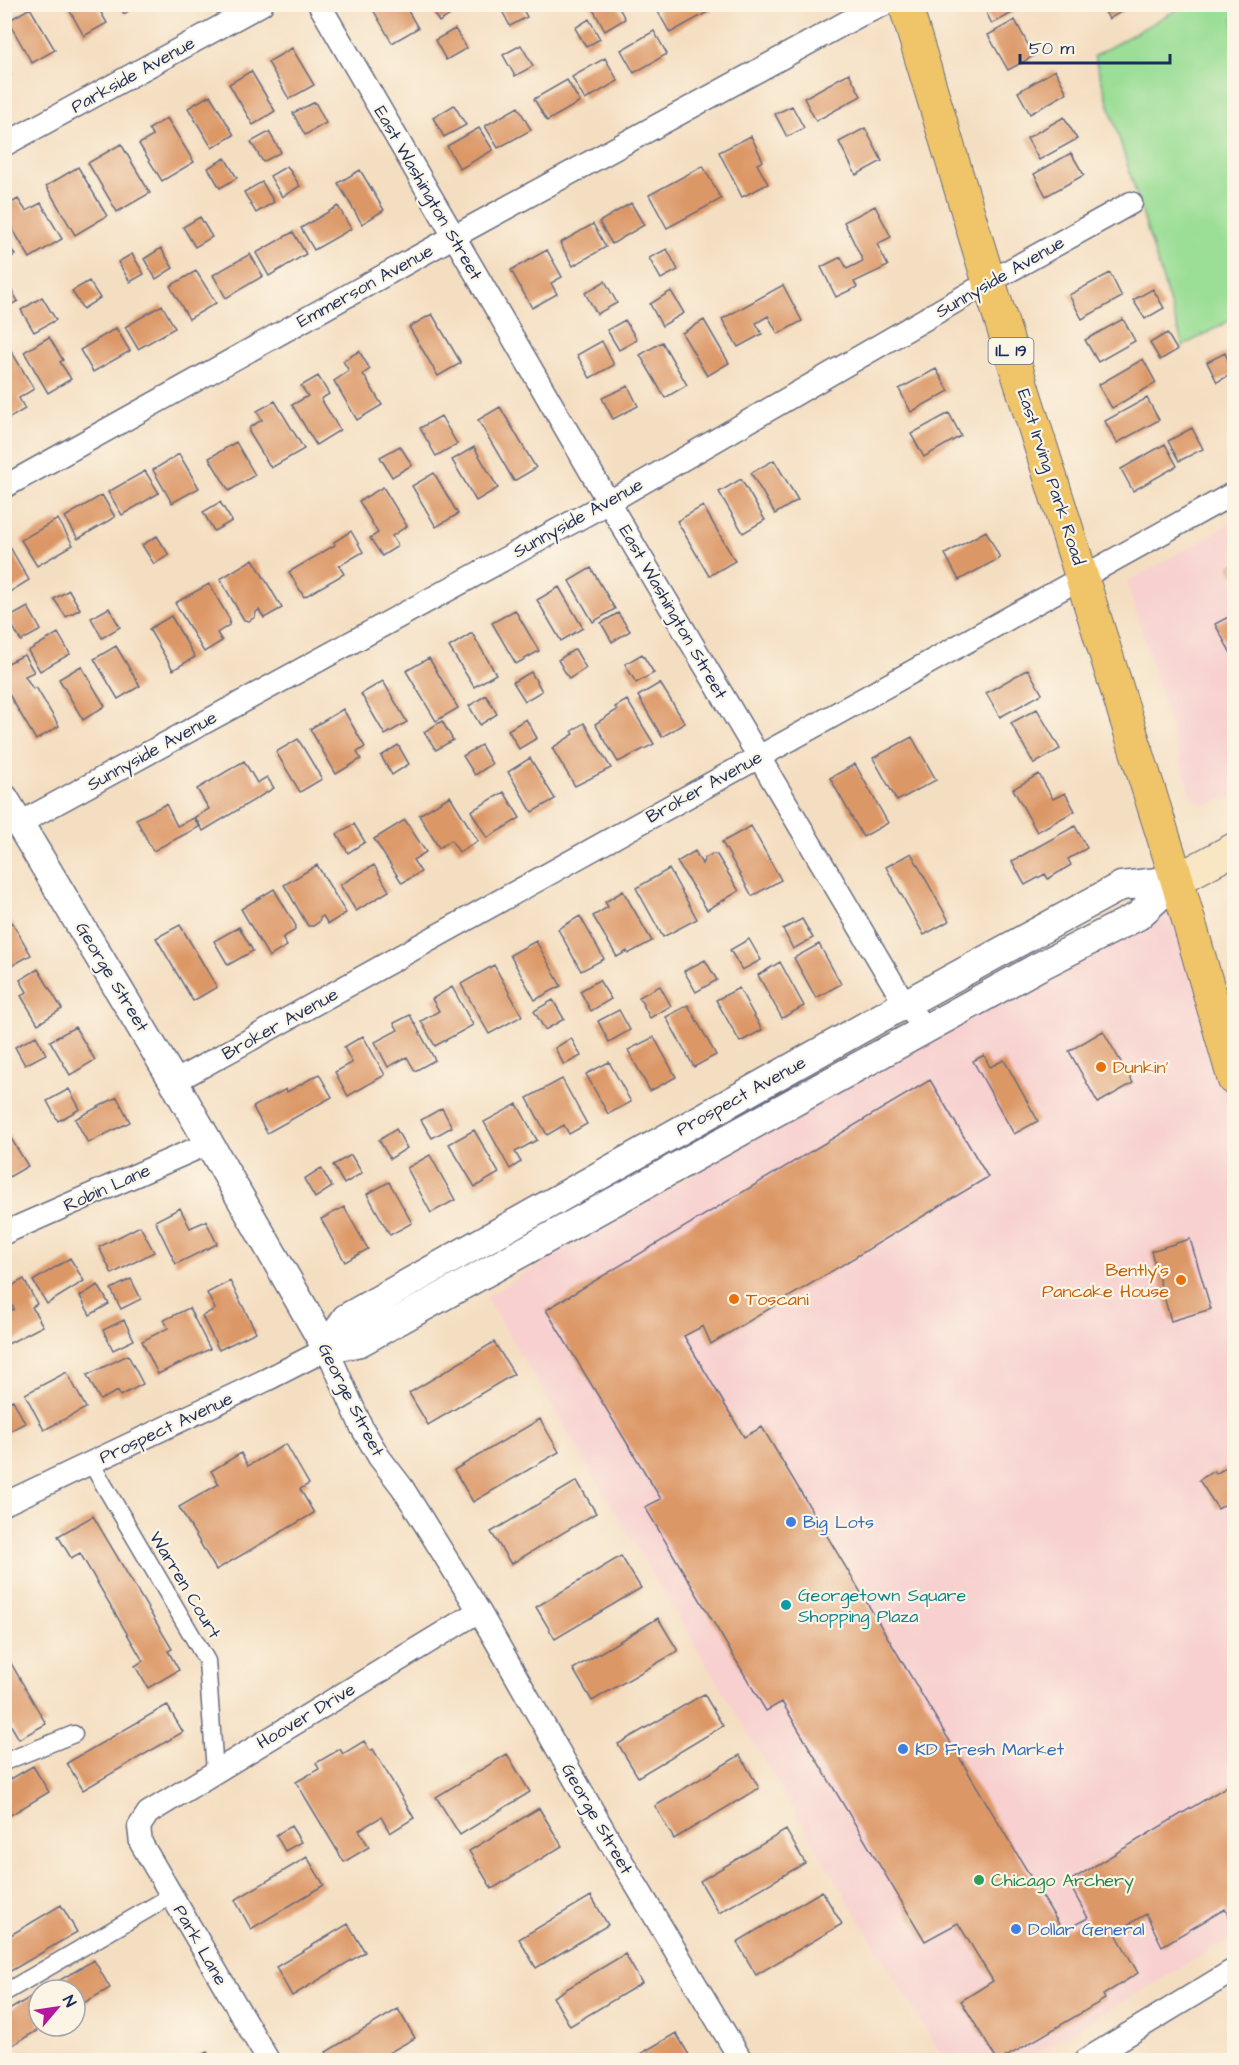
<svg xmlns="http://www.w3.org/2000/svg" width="1239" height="2065" viewBox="0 0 1239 2065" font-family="'Architects Daughter',sans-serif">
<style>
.built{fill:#f7d0cf}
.green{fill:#9bde96;stroke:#5b867a;stroke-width:1.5}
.building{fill:#dc9766}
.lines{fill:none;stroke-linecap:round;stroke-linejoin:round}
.pedestrian-casing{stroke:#676c81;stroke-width:19}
.minor-casing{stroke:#676c81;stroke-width:25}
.tertiary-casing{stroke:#676c81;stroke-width:31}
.secondary-casing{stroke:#676c81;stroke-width:34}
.primary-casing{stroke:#676c81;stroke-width:35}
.pedestrian{stroke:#fff;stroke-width:16}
.minor{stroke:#fff;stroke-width:22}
.tertiary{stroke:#fff;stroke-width:28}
.secondary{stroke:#f9e7c3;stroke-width:32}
.primary{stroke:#f0c469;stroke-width:33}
.food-dot{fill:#e8710a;stroke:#fcf5e5;stroke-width:2}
.shop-dot{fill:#3f7fe0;stroke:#fcf5e5;stroke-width:2}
.culture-dot{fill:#0f9aa8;stroke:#fcf5e5;stroke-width:2}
.leisure-dot{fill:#2e9e5b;stroke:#fcf5e5;stroke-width:2}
.labels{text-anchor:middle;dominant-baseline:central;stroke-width:4.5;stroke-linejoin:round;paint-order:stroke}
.shield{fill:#fcf5e5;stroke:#5e6a86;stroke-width:1.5}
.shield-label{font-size:16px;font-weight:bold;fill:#1b2f5e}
.street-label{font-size:18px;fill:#1b2f5e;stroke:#fcf5e5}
.food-label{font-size:18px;fill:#c56008;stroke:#fcf5e5;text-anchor:start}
.shop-label{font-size:18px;fill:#366cbe;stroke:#fcf5e5;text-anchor:start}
.culture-label{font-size:18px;fill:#0d838f;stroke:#fcf5e5;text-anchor:start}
.leisure-label{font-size:18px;fill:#27864d;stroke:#fcf5e5;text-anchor:start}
</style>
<rect width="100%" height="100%" fill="#fcf5e5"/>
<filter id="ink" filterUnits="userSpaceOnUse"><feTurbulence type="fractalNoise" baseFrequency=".0167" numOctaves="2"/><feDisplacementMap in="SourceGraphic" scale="12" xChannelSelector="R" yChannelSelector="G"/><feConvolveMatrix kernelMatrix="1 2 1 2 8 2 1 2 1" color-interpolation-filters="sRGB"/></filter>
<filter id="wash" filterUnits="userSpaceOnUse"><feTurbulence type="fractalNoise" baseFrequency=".008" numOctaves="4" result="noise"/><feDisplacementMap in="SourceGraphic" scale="24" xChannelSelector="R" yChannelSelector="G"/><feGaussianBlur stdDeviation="1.35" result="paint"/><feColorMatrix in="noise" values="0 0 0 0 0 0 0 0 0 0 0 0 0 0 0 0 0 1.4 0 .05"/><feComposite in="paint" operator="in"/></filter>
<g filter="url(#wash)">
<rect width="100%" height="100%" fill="#f4dec1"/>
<path class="built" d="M1234 522V796L1203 805 1190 794 1127 582Z
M1173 891 1234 1099V1936L1024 2060H944L486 1297Z"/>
<path class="green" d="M1185 5H1234V318L1183 346 1094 56Z"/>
<g id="blocks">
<path class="building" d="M66 4H96L107 23 84 36Z
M119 4H139L124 14Z
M373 4H404L418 28 392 43 371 6Z
M428 4H458L460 9 439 22Z
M501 4H520L527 17 510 26 499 5Z
M590 4H617L625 19 605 31Z
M668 4H713L715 8 670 33 657 10Z
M982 4H1029L992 24Z
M1101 4H1135L1109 19Z
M30 8 55 50 32 63 8 21Z
M589 19 600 39 586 47 575 28Z
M1015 20 1034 56 1008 70 988 35Z
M455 29 467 48 446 60 435 40Z
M654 31 667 54 634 73 621 50Z
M521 45 533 66 515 76 503 55Z
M292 48 314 85 289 99 268 62Z
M605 58 618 81 585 100 572 77Z
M4 64 11 75 4 78Z
M1055 70 1067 93 1030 114 1018 92Z
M251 71 275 111 253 125 229 84Z
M849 73 861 96 816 121 804 98Z
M567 80 580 102 547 121 534 99Z
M210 95 234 135 212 148 188 108Z
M315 102 326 123 305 135 293 113Z
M454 105 466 125 444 137 433 118Z
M792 106 804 128 787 137 775 114Z
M518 107 531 130 498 148 485 126Z
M1064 117 1077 139 1039 160 1027 138Z
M167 118 194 162 162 181 139 144 153 136 149 129Z
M479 128 493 150 460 169 447 146Z
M865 128 882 161 856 175 839 142Z
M269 132 281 152 263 162 251 142Z
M751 136 763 161 757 164 768 184 742 197 719 152Z
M121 144 150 193 117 212 88 163Z
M1071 153 1084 175 1046 196 1034 174Z
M225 158 237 178 220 188 208 168Z
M287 166 300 186 282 197 270 176Z
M703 166 721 199 667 228 649 195Z
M78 167 107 216 75 235 46 186Z
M360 170 384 210 362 224 338 183Z
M262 182 274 202 256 213 244 192Z
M18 199 26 211 41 203 62 239 30 258 4 215V207Z
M631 203 644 225 612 244 599 222Z
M338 206 351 229 314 250 301 228Z
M875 206 891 237 877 244 888 266 854 282 857 287 836 297 821 267 841 257 847 269 863 261 844 222Z
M200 217 212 237 195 247 183 227Z
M593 224 606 247 573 266 560 243Z
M293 232 306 254 269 276 256 253Z
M4 237 15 255 4 261Z
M161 248 173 268 156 279 144 259Z
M667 249 678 270 661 279 649 258Z
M547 250 562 277 551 283 557 294 532 308 511 270Z
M132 254 144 274 130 282 118 262Z
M250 254 263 276 226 298 213 275Z
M196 271 216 303 189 319 170 286Z
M1110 273 1122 297 1082 319 1069 295Z
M4 278 18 301 4 309Z
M89 281 100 298 83 309 72 291Z
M605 281 617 303 597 314 585 293Z
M783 285 802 321 778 334 768 316 756 323 762 334 738 347 722 319Z
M1153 289 1164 308 1145 319 1133 300Z
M671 291 684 313 662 326 650 304Z
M42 297 56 320 34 332 21 310Z
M162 305 175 328 138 349 125 327Z
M432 314 461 363 438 376 409 327Z
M1123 319 1135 341 1098 362 1085 340Z
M625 320 637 340 619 350 607 330Z
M704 320 729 363 707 376 682 333Z
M116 328 130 351 93 372 80 350Z
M1167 333 1177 350 1160 360 1150 343Z
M49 337 63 360 60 362 71 379 48 393 24 352Z
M602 341 614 365 590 378 577 355Z
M662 342 687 385 665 398 640 355Z
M10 349 34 389 19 398 25 409 8 419 4 412V353Z
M359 351 370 369 363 374 382 405 357 420 334 381 349 371 343 361Z
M1225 353 1234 373 1217 382 1207 362Z
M1143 359 1156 383 1112 408 1098 385Z
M936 369 949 391 911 412 899 389Z
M318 376 329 394 321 399 340 430 316 445 292 405 308 396 301 386Z
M628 386 638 406 613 419 602 398Z
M1147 398 1159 420 1117 443 1105 421Z
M275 401 304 449 271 468 249 432 250 427 262 420 257 411Z
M500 407 536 468 514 481 478 420Z
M949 413 961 436 924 457 911 434Z
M441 416 457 444 436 456 420 428Z
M1192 428 1203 449 1179 461 1168 441Z
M236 442 255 475 229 491 209 458Z
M1165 444 1177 466 1133 491 1121 469Z
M400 446 412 465 392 477 380 457Z
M474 447 498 488 476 501 452 460Z
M179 454 199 488 172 503 153 470Z
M774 460 798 500 775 514 751 473Z
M145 471 159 493 122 515 108 492Z
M434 473 458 514 436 527 412 486Z
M741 479 765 520 743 533 719 492Z
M383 487 407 526 392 536 398 546 382 556 370 538 378 533 359 501Z
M102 495 115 517 78 539 65 517Z
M220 502 232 521 214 531 203 512Z
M703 506 735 561 709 576 677 521Z
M58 519 73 545 37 566 21 540Z
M351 531 363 552 339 566 344 574 304 597 289 572 335 545 334 542Z
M986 531 1000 558 959 580 945 554Z
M157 536 169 555 154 564 142 545Z
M10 547 29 580 5 595V550Z
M253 559 282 608 264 618 259 610 256 612 255 617 249 621 244 620 220 579Z
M1234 563V576L1229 566Z
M591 568 615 609 593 622 569 581Z
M209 584 230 620 229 625 217 633 222 641 204 652 175 603Z
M559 587 583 628 561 641 537 600Z
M69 590 80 609 66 617 54 599Z
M28 607 41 630 21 641 8 618Z
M109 608 120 627 102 638 91 618Z
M515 610 539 651 516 664 492 623Z
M618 613 630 631 612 642 601 623Z
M1234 614V659L1215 624Z
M171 616 195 657 173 670 149 629Z
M58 633 70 654 40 671 28 651Z
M472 633 496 674 474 687 449 647Z
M116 646 140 686 118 699 94 659Z
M575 649 586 668 569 679 558 660Z
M642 654 654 673 636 683 625 664Z
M24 655 34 672 25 676 33 689 36 687 59 726 36 740 4 686V665Z
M429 658 458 708 436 721 406 671Z
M81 666 105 706 83 720 59 679Z
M1028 669 1042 694 1000 717 986 693Z
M531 672 542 691 525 701 513 682Z
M383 681 407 722 385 735 361 694Z
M660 683 685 723 662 737 638 696Z
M486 695 497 714 480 725 469 706Z
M627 700 654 744 618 762 595 724 617 710 615 707Z
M343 709 365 747 357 752 361 759 336 774 310 729Z
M1037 709 1060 749 1034 764 1011 723Z
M526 719 537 738 519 749 508 730Z
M442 721 453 740 436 750 424 732Z
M584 723 611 768 575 786 552 748 574 734 572 731Z
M912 737 936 780 897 801 873 758Z
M298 739 322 779 300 792 276 752Z
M398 745 409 764 392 775 381 756Z
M481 745 492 764 475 775 463 756Z
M530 758 555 799 532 812 508 772Z
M244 761 257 783 267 777 274 788 203 831 195 817 209 809 197 789Z
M855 764 888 823 863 837 830 778Z
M1039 774 1053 799 1065 793 1075 811 1037 832 1013 789Z
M504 792 520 818 487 838 471 811Z
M450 796 478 841 459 852 451 840 439 848 419 815Z
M166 804 177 826 194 818 199 827 153 851 136 819Z
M405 820 426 852 413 860 421 872 402 883 374 839Z
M354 824 365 842 348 853 337 834Z
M751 826 781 880 752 896 722 842Z
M1075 826 1087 848 1068 859 1071 865 1048 879 1045 874 1025 885 1012 861Z
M695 851 702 864 705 858 712 854 717 855 739 891 707 910 677 862Z
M911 853 949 921 924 935 886 867Z
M317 865 346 913 328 924 323 916 320 918 319 922 313 926H308L284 885Z
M374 865 389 891 356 911 340 885Z
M669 869 697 919 663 937 636 888Z
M274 889 296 926 294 931 282 938 287 946 269 957 241 909Z
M623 891 652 941 628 954 627 951 617 957 593 916 608 907 605 902Z
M580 916 604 959 581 971 558 929Z
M802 919 813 938 793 949 783 929Z
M12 922 31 955 6 969 5 966V926Z
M180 925 217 987 193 1001 156 938Z
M239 927 253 951 228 965 214 941Z
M749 939 761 960 742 970 730 950Z
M536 941 561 986 535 1000 510 955Z
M819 944 841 984 816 998 794 958Z
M705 960 717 980 696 992 684 971Z
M780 962 804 1006 782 1018 758 975Z
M494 965 522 1016 489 1034 461 984Z
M38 969 62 1009 38 1024 21 996 27 992 20 980Z
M599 980 611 999 591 1011 580 991Z
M660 986 671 1006 650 1018 639 997Z
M452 987 473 1025 435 1046 421 1021 439 1011 432 999Z
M739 988 762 1030 740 1042 716 1000Z
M553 1000 564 1019 545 1030 534 1011Z
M688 1005 716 1055 694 1067 666 1017Z
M619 1010 630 1030 609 1042 598 1021Z
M410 1015 435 1060 415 1071 407 1057 388 1067 375 1042 398 1030 394 1023Z
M75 1027 95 1060 70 1075 50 1041Z
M1103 1031 1133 1083 1098 1103 1069 1051Z
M36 1036 46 1054 25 1065 15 1047Z
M363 1036 385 1075 348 1096 335 1072 352 1063 344 1047Z
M654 1037 676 1077 650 1091 628 1050Z
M571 1038 581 1056 564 1065 555 1048Z
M984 1055 990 1067 1004 1060 1038 1121 1014 1134 973 1061Z
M609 1062 631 1102 608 1114 586 1074Z
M319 1074 332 1097 267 1133 253 1107 286 1089 287 1092Z
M562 1079 587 1124 569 1134 564 1125 547 1135 527 1098Z
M930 1080 988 1177 711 1344 703 1326 684 1336 744 1437 762 1427 1063 1931 1088 1918 1068 1882 1234 1782V1924L1233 1925 1225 1909 1162 1946 1146 1914 1115 1932 1138 1973 1103 1995 1105 1999 1001 2060H997L961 2001 993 1981 958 1923 925 1941 782 1702 766 1711 645 1507 661 1499 546 1310Z
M69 1089 80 1109 58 1121 47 1101Z
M117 1097 130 1122 88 1143 75 1119Z
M517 1104 537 1140 515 1152 521 1162 510 1169 484 1122Z
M442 1108 452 1127 432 1138 421 1120Z
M4 1127 28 1166 4 1180Z
M396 1129 407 1148 390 1159 379 1140Z
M474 1130 499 1173 475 1187 449 1144Z
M351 1155 362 1173 344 1184 333 1165Z
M430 1155 455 1200 431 1213 407 1168Z
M321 1168 332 1187 315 1198 304 1179Z
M389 1182 412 1223 390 1235 367 1194Z
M344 1207 368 1249 345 1262 321 1219Z
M180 1208 190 1228 206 1221 217 1244 176 1264 155 1221Z
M140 1226 154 1252 112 1274 99 1247Z
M1190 1239 1211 1309 1171 1321 1151 1251Z
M70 1258 84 1281 47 1304 33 1281Z
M24 1279 37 1304 32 1307 43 1326 4 1346V1314L14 1309 4 1290Z
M131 1279 141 1299 121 1309 111 1289Z
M230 1281 256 1332 219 1350 202 1316 215 1309 207 1293Z
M98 1285 109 1304 90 1315 80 1296Z
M189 1308 210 1349 158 1374 142 1341 168 1328 164 1320Z
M124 1320 134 1340 113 1350 103 1330Z
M494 1342 514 1374 428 1425 409 1393Z
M128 1355 143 1384 120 1396 118 1391 100 1400 87 1375Z
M67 1372 86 1408 44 1430 25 1394Z
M13 1400 25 1423 4 1434V1404Z
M540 1419 559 1452 473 1502 454 1470Z
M286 1444 309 1484 300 1489 314 1513 216 1570 179 1507 219 1484 211 1471 241 1453 248 1466Z
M1234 1455V1499L1218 1509 1199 1480 1214 1471 1216 1474 1230 1465 1227 1460Z
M577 1481 596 1513 511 1564 491 1532Z
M93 1516 172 1649 168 1651 179 1670 148 1688 135 1666 143 1661 80 1553 71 1558 58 1536Z
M621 1556 641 1588 555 1639 536 1607Z
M658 1618 678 1651 592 1701 573 1669Z
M4 1651 46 1724 19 1739 4 1714Z
M704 1694 723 1726 638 1777 618 1744Z
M167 1705 183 1732 83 1790 67 1763Z
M364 1741 370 1751 373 1749 414 1818 390 1833 381 1817 359 1830 369 1847 344 1862 296 1782 319 1769 316 1763 340 1749 343 1754Z
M507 1754 530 1792 460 1835 436 1797Z
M740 1755 759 1788 674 1839 655 1806Z
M33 1766 49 1792 4 1819V1783Z
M539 1808 562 1846 492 1889 469 1851Z
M291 1826 301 1842 285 1851 276 1835Z
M786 1830 805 1863 719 1913 700 1881Z
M307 1857 324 1885 251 1929 235 1900Z
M822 1891 842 1924 756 1975 737 1942Z
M591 1896 608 1925 536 1968 519 1939Z
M61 1905 77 1932 4 1975V1939Z
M348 1924 365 1952 292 1996 276 1967Z
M625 1954 642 1983 570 2026 553 1997Z
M94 1960 110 1988 75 2008V1990H43Z
M39 1992V2026H45L4 2050V2013Z
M398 2009 415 2038 376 2060H331L326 2052Z
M676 2033 692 2060H630Z
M207 2052 212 2060H191Z"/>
</g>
</g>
<g filter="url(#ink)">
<use href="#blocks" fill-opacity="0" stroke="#676c81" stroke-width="1.5"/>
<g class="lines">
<g class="pedestrian-casing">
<path id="pedestrian" d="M91 1463 207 1661 215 1772
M4 1762 74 1734
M4 1993 171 1896"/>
</g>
<g class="minor-casing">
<path id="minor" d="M319 4C512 339 707 672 905 1004L926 1029
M4 145 262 4
M4 487 453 237 858 16 885 4
M20 823 609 502 989 282 1131 203
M174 1082 1234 493
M4 1233 209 1143
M4 1504 266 1380 327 1349 362 1428 379 1457 402 1487 479 1611 612 1845 741 2060
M268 2060 141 1843 139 1827 148 1813 479 1611
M1086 2060 1234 1970"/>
</g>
<g class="tertiary-casing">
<path id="tertiary" d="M4 798 174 1082 327 1349
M327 1349 346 1318 905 1004 1121 886 1177 880
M327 1349 360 1342 1038 967 1138 916 1177 880"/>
</g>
<g class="secondary-casing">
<path id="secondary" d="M1177 880 1234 849"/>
</g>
<g class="primary-casing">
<path id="primary" d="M905 4 989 282 1177 880 1234 1079"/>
</g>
<use href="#pedestrian" class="pedestrian"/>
<use href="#minor" class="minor"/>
<use href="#tertiary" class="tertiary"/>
<use href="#secondary" class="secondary"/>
<use href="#primary" class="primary"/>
</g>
</g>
<g class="food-dot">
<circle cx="1101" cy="1067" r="6"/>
<circle cx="1181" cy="1280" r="6"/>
<circle cx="734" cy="1299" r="6"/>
</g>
<g class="shop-dot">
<circle cx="791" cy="1522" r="6"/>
<circle cx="903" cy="1749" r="6"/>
<circle cx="1016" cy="1929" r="6"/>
</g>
<circle class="culture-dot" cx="786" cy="1605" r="6"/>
<circle class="leisure-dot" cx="979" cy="1880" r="6"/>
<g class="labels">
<rect class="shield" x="988.5" y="338" width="45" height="26" rx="4.5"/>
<g class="shield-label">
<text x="1011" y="351">IL 19</text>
</g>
<g class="street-label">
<text transform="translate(133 75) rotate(-29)">Parkside Avenue</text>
<text transform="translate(428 193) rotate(60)">East Washington Street</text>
<text transform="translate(1000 277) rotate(-30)">Sunnyside Avenue</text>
<text transform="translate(365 286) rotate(-29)">Emmerson Avenue</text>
<text transform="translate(1051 477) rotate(72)">East Irving Park Road</text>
<text transform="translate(578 518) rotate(-29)">Sunnyside Avenue</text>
<text transform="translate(673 612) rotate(60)">East Washington Street</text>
<text transform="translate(152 751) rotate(-29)">Sunnyside Avenue</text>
<text transform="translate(704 787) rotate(-29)">Broker Avenue</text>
<text transform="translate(112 977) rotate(59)">George Street</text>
<text transform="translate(280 1024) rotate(-29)">Broker Avenue</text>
<text transform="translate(741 1096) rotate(-29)">Prospect Avenue</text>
<text transform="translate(107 1188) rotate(-24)">Robin Lane</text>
<text transform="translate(351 1400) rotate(63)">George Street</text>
<text transform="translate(166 1428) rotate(-25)">Prospect Avenue</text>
<text transform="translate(185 1585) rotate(59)">Warren Court</text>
<text transform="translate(306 1716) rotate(-31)">Hoover Drive</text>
<text transform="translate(597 1819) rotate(60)">George Street</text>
<text transform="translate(200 1945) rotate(60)">Park Lane</text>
</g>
<g class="food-label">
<text x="1113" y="1067">Dunkin'</text>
<text x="1169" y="1270" text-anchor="end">Bently's<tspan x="1169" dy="21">Pancake House</tspan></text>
<text x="746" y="1299">Toscani</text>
</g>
<g class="shop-label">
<text x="803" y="1522">Big Lots</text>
<text x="915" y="1749">KD Fresh Market</text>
<text x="1028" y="1929">Dollar General</text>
</g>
<g class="culture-label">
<text x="798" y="1595">Georgetown Square<tspan x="798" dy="21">Shopping Plaza</tspan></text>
</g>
<g class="leisure-label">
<text x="991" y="1880">Chicago Archery</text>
</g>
</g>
<rect width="1239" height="2065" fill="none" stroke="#fcf5e5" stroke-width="24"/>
<g transform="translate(57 2008) rotate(61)"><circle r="28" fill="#fcf5e5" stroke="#a2a6af" stroke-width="1.5"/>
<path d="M0-4.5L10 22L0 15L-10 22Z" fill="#b5179e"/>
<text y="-9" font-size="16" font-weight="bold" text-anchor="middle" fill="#1b2f5e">N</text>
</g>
<path d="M1020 54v9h150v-9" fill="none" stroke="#1b2f5e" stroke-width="3"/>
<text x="1029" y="54" font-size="18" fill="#1b2f5e" stroke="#fcf5e5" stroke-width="4.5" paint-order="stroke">50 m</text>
</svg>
